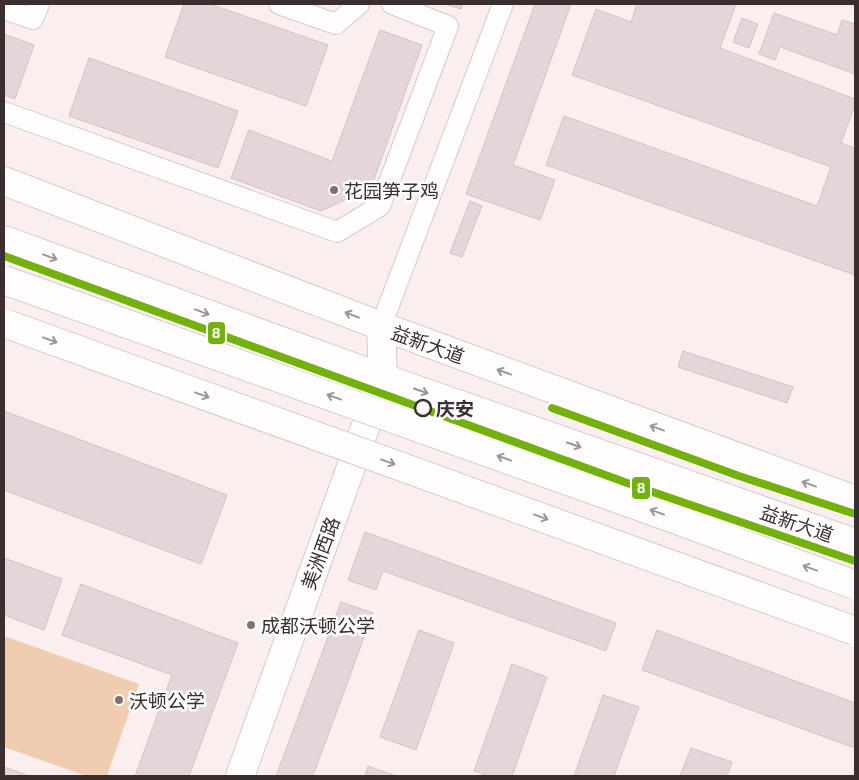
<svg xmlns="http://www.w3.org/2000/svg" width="859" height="780" viewBox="0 0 859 780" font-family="'Exo 2','Noto Sans SC',sans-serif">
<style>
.green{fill:#f0ccb0}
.building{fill:#e5d5d9;stroke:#cec3c5}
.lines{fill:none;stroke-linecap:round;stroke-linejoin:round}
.street-casing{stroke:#d6cbcb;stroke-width:22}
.secondary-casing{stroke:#d6cbcb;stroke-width:30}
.primary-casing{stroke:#d6cbcb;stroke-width:30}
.street{stroke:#fefcfc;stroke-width:20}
.secondary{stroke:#fefcfc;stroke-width:28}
.primary{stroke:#fefcfc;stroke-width:28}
.highway-bridge-casing{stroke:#d6cbcb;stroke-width:30;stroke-linecap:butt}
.highway-bridge{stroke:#fefcfc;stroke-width:28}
.metro-1-casing{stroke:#fff;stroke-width:11}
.metro-1{stroke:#75b10c;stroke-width:8}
.oneway{stroke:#9c9595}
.poi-dot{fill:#7e7171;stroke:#fff;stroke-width:2}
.stop-dot{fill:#fff;stroke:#3b2e2e;stroke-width:2.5}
.labels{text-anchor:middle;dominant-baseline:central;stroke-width:5;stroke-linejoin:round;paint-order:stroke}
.poi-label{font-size:19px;fill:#3b2e2e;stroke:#fff;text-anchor:start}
.street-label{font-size:19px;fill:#3b2e2e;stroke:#fff}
.stop-label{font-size:19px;font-weight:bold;fill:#3b2e2e;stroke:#fff;text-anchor:start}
.line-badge{stroke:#fff;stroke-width:2}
.badge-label{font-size:14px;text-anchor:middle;font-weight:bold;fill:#fff}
</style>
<rect width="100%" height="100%" fill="#faeeee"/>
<path class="green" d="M4 636 139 684 107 776H86L4 747Z"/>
<path class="building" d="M184 4H210L328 45 306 106 165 57Z
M445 4H463L461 9Z
M535 4H571L513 165 555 180 540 220 466 194Z
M637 4H736L720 48 855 99V105L841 143 855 148V275L546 165 564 116 817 206 831 167 572 75 596 9 631 22Z
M774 13 837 35 842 20 855 24V74L780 47 775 60 759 54Z
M742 18 758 24 749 48 733 42Z
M380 30 422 45 371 188 321 211 231 178 249 130 332 161Z
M4 34 34 45 15 99 4 95Z
M89 58 238 111 218 168 69 116Z
M470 201 482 206 462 257 450 253Z
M683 351 793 387 787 403 678 367Z
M4 411 227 495 201 564 4 490Z
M365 532 616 623 606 651 383 571 376 590 348 580Z
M4 558 62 579 44 630 4 615Z
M81 584 238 643 189 776H135L172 675 62 635Z
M341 602 373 613 313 776H276Z
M419 630 454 643 416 750 380 737Z
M657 630 855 703V748L642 670Z
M512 664 547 677 512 776H489L474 771Z
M603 695 639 707 614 776H574Z
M691 748 732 762 727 776H680Z
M368 766 396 776H365Z
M4 767 29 776H4Z"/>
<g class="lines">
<g class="street-casing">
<path id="street" d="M279 4 336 24 359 4
M4 9 33 19 39 4
M4 112 337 232 380 206 448 26 392 4
M381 326 503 4"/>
</g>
<g class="secondary-casing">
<path id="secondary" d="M240 776 383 378 381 326"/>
</g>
<g class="primary-casing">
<path id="primary" d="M4 181 381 326 855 500
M4 240 383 378 855 543"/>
</g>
<use href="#street" class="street"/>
<use href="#secondary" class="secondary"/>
<use href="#primary" class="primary"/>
<g class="highway-bridge-casing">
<path id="highway-bridge" d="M4 280 669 517 855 585
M4 323 855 631"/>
</g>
<use href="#highway-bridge" class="highway-bridge"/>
<g class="metro-1-casing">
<path id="metro-1" d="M4 256 641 488 855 561
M552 408 739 476 855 514"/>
</g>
<use href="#metro-1" class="metro-1"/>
</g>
<defs><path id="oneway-shaft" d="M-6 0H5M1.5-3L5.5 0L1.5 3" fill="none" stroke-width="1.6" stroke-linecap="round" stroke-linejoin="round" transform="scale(1.25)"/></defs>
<g class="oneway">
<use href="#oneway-shaft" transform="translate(50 257) rotate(20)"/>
<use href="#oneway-shaft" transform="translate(202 312) rotate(20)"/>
<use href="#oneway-shaft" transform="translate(352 315) rotate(-159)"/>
<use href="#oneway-shaft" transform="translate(50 340) rotate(20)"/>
<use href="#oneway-shaft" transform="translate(504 372) rotate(-160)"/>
<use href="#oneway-shaft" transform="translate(421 391) rotate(19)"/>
<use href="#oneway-shaft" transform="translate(202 395) rotate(20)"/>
<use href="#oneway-shaft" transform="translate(334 397) rotate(-160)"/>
<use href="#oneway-shaft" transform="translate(657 428) rotate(-160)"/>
<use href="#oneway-shaft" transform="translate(574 445) rotate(19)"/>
<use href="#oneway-shaft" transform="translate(504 458) rotate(-160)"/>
<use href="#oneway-shaft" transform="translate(388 462) rotate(20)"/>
<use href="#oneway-shaft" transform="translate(809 484) rotate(-160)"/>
<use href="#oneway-shaft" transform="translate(657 512) rotate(-160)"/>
<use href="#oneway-shaft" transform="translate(541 517) rotate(20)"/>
<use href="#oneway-shaft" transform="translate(810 568) rotate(-160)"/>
</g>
<g class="poi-dot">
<circle cx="334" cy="190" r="5"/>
<circle cx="251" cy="625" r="5"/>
<circle cx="119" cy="700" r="5"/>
</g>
<circle class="stop-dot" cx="423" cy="408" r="8"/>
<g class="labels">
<g class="poi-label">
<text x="344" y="190">花园笋子鸡</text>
<text x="261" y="625">成都沃顿公学</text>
<text x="129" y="700">沃顿公学</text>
</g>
<g class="street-label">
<text transform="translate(428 344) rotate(20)">益新大道</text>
<text transform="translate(797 523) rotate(19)">益新大道</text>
<text transform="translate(320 553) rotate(-70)">美洲西路</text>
</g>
<g class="stop-label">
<text x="436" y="408">庆安</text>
</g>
</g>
<g class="line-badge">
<rect x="207" y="321" width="19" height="24" rx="5" fill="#75b10c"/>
<rect x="631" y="476" width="20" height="24" rx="5" fill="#75b10c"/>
</g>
<g class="badge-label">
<text x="216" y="338">8</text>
<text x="641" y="493">8</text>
</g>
<rect width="859" height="780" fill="none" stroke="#3b2e2e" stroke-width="10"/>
</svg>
